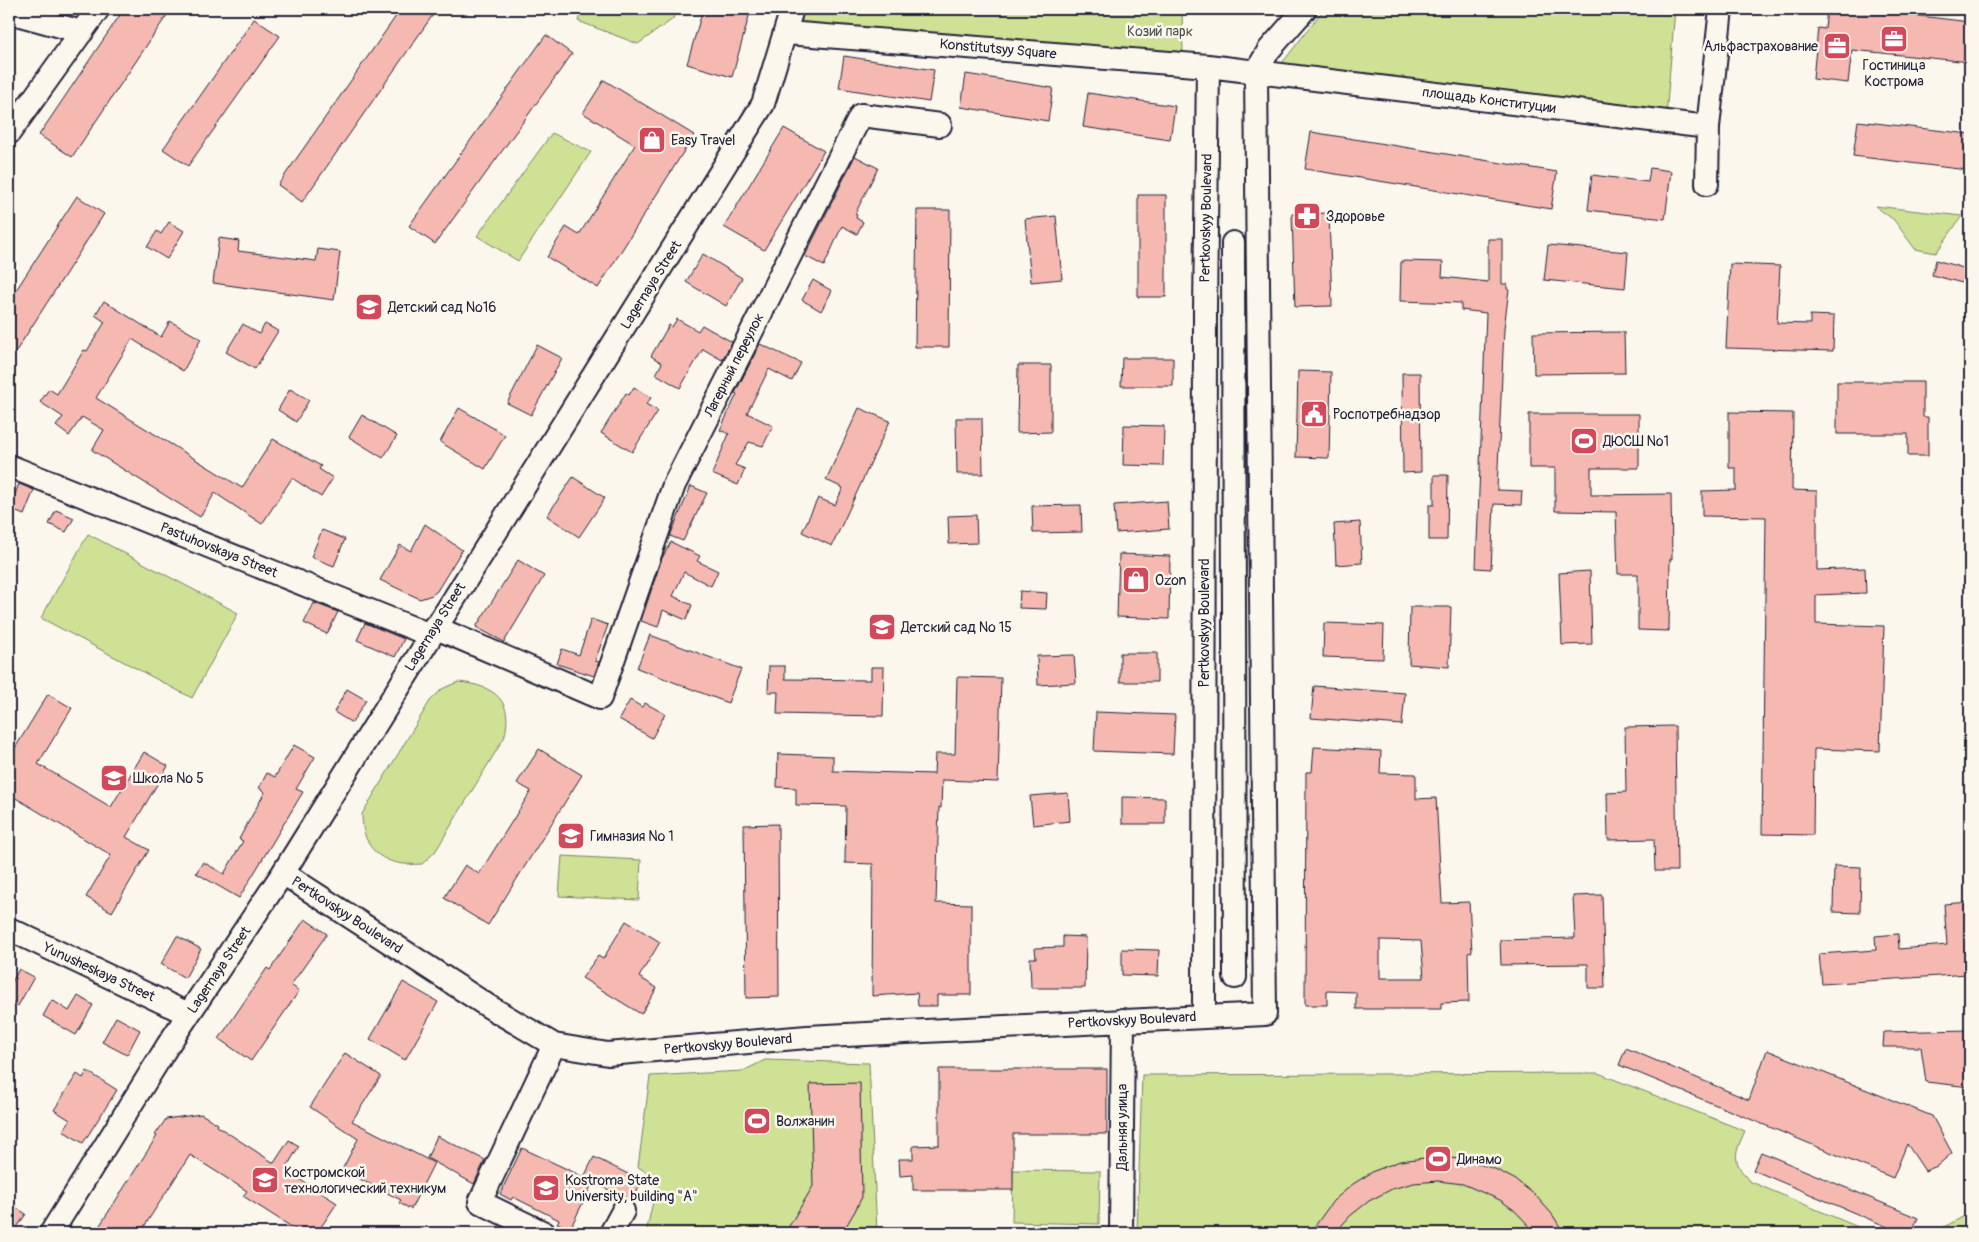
<svg xmlns="http://www.w3.org/2000/svg" width="1979" height="1242" viewBox="0 0 1979 1242" font-family="Pangolin,sans-serif">
<style>
.green{fill:#cee195;stroke:#788268}
.building{fill:#f5b9b1;stroke:#22223b;fill-rule:evenodd}
.lines{fill:none;stroke-linecap:round;stroke-linejoin:round}
.minor-casing{stroke:#22223b;stroke-width:26}
.minor{stroke:#fbf7ec;stroke-width:22}
.labels{text-anchor:middle;dominant-baseline:central;stroke-width:5;stroke-linejoin:round;paint-order:stroke}
.park-label{font-size:14px;fill:#4d5252;stroke:#fbf7ec}
.poi-label{font-size:14px;fill:#22223b;stroke:#fbf7ec;text-anchor:start}
.street-label{font-size:14px;fill:#22223b;stroke:#fbf7ec}
</style>
<rect width="100%" height="100%" fill="#fbf7ec"/>
<filter id="ink" filterUnits="userSpaceOnUse"><feTurbulence type="fractalNoise" baseFrequency=".02" numOctaves="2"/><feDisplacementMap in="SourceGraphic" scale="10" xChannelSelector="R" yChannelSelector="G"/><feConvolveMatrix kernelMatrix="1 2 1 2 8 2 1 2 1" color-interpolation-filters="sRGB"/></filter>
<g filter="url(#ink)">
<path class="green" d="M582 9H676L673 19 638 44 578 21Z
M804 9H1182L1183 54 801 25Z
M1324 9H1675L1666 116 1279 67Z
M552 133 591 152 518 261 477 236Z
M1875 206 1962 216 1936 253 1915 249 1894 220Z
M88 534 238 613 192 698 41 618Z
M458 682C494 685 515 701 504 738L435 852 422 864C386 867 362 853 362 814L430 701 442 689Z
M562 856 641 860 639 900 559 896Z
M765 1060 869 1063 877 1233H646L658 1179 638 1167 650 1076 743 1071Z
M1598 1073 1745 1131C1734 1155 1732 1160 1749 1181L1872 1233H1137L1142 1075Z
M1013 1170 1100 1171 1099 1224 1012 1222Z
M1970 1213V1233H1933Z"/>
<path class="building" d="M124 9H171L72 157 39 135Z
M401 9H437L302 202 278 185Z
M703 9H751L732 77 687 64Z
M1827 9H1861L1970 22V62L1852 50 1848 83 1813 79 1818 28 1825 29Z
M254 19 280 36 188 166 163 149Z
M546 35 572 54 435 244 409 226Z
M844 56 934 70 929 102 839 88Z
M966 74 1053 88 1048 121 961 107Z
M604 80 694 135 598 288 547 257 566 227 579 235 635 145 583 113Z
M1088 93 1175 106 1170 140 1083 127Z
M1858 121 1970 134 1967 170 1853 156Z
M784 128 824 151 764 250 724 227Z
M1311 132 1557 172 1551 209 1305 169Z
M855 156 878 168 855 214 857 215 856 218 863 222 857 234 842 226 824 266 805 256Z
M1650 168 1671 171 1665 219 1588 210 1592 175 1648 182Z
M1138 195H1166V297H1138Z
M77 196 104 214 9 362V301Z
M917 210H950L949 347H915Z
M1329 213 1332 306 1295 307 1292 214Z
M1056 216 1062 279 1031 282 1025 219Z
M169 222 184 231 167 259 147 247 157 231 161 234Z
M219 238 239 241 238 251 316 261 318 249 340 252 334 300 213 283Z
M1488 239H1502V284H1507V289H1509L1504 329 1497 490 1522 491 1521 505 1494 504 1491 569 1476 568 1486 313 1461 310V303L1400 301 1401 261 1443 262 1442 277 1488 282Z
M1548 245 1628 252 1625 288 1544 280Z
M703 254 742 278 726 306 686 282Z
M1936 260 1970 270 1966 284 1932 275Z
M1730 264 1780 266 1777 323 1810 324V315L1834 316 1833 351 1726 348Z
M813 280 832 291 821 311 802 300Z
M104 301 161 337 170 321 201 339 183 371 132 339 96 398 242 488 273 439 321 466 319 469 333 478 321 497 292 478 262 524 215 493 200 517 92 450 104 430 82 417 69 436 56 426 63 417 40 402 49 389 57 394 84 350 87 351 105 322 95 315Z
M677 319 698 331 702 325 732 342 722 360 703 349 680 388 656 374 662 363 651 356 669 325 672 327Z
M243 324 259 334 265 324 278 331 255 369 226 352Z
M1624 332 1625 373 1534 374 1533 333Z
M760 344 801 363 792 381 769 369 747 413 773 426 763 446 749 442 735 465 745 469 738 485 712 474 729 434 720 430 737 394 735 393Z
M537 345 562 358 531 415 507 403Z
M1122 358H1173V386H1121Z
M1018 365H1051V432L1017 433Z
M1298 371 1331 372 1329 458 1296 457Z
M1402 373H1420L1421 472 1403 473Z
M1837 382H1923V417H1928V456H1908V434H1837Z
M634 387 651 398 646 404 658 411 632 452 601 433 626 393 629 395Z
M290 389 309 400 296 422 278 410Z
M459 408 505 435 485 469 440 442Z
M859 408 890 421 832 546 802 532 818 498 835 505 843 488 826 480Z
M1729 412 1793 413 1792 490 1817 491V570L1865 568 1866 593 1816 595V624L1884 626 1880 751 1814 749 1813 835 1762 834 1766 517 1702 516V491L1736 490V468H1729Z
M1529 414H1639V468H1591V495L1671 494 1672 559H1670L1669 631 1638 630V574H1618L1616 512 1555 511V468H1529Z
M362 415 397 436 383 458 349 437Z
M956 418H982L983 474H957Z
M1124 425 1164 426 1163 466 1123 465Z
M1434 475H1448L1447 540H1429V505H1434Z
M573 477 605 498 579 537 547 516Z
M19 484 34 490 24 515 9 509Z
M691 486 707 493 683 541 670 536Z
M1167 501 1169 529 1116 533 1114 505Z
M1081 505 1082 532 1033 533 1032 506Z
M56 510 74 518 66 532 49 524Z
M976 515 977 543 949 544 948 516Z
M1360 522 1362 563 1336 565 1334 524Z
M425 524 462 550 437 591 432 595 420 599 380 580 400 545 411 551Z
M322 530 345 539 334 566 311 557Z
M671 542 700 556 697 561 718 571 711 586 684 572 673 596 692 605 686 620 663 610 658 627 641 621 662 558Z
M1119 554 1170 556 1169 619 1117 617Z
M518 560 544 576 504 642 476 627Z
M1590 571 1592 644 1562 645 1559 573Z
M1020 591 1047 593 1046 609 1019 608Z
M314 603 338 612 327 634 304 623Z
M1410 607H1451L1449 667 1409 664Z
M591 619 608 625 595 661 599 662 594 676 557 664 562 649 579 655Z
M365 623 404 639 395 657 357 640Z
M1324 623 1384 625 1383 659 1323 657Z
M650 635 741 669 728 703 637 668Z
M1120 653H1157V682H1120Z
M1074 655 1076 683 1038 685 1037 656Z
M769 666H785V679L871 680V667H884L883 716 777 714 778 692H768Z
M957 677 1001 678 998 782 942 780 941 808 939 807 936 903 971 904V995H937V1006H918L917 993 872 996 873 864 845 863 846 806 796 805V788L777 787 778 754 833 756V771L934 774 935 754H955Z
M1314 686 1405 693 1402 725 1311 718Z
M347 689 366 700 352 723 334 712Z
M48 694 72 708 38 764 111 807 144 752 168 766 126 837 149 850 112 912 86 897 111 855 9 794V758Z
M630 700 642 707 645 703 665 714 652 738 619 719Z
M1096 712 1175 715 1173 754 1094 751Z
M1675 726 1677 871H1655L1654 839 1608 840 1607 793 1626 792 1625 727Z
M294 745 315 757 296 789 303 792 239 898 196 873 203 862 224 874 243 841 239 839 265 792 259 788 267 773 275 777Z
M1314 747 1381 751 1380 773 1416 774V799L1436 798 1442 903 1469 902 1472 952 1468 953 1469 1002 1441 1003V1009H1356V992L1327 991V1005H1305L1306 772H1312ZM1380 940 1421 941 1424 978H1380Z
M539 749 582 775 488 925 444 898 465 865 479 874 531 791 517 783Z
M1068 793 1070 821 1033 825 1030 796Z
M1122 797 1165 798V824H1122Z
M778 824 779 997 746 998 744 825Z
M1834 866 1861 867 1860 913 1833 912Z
M1602 895 1605 988H1588V964L1501 965 1500 940 1575 938 1573 896Z
M1970 902V948H1966L1968 974 1822 984 1819 954 1876 950 1875 936 1898 934 1899 949 1947 945 1944 904Z
M305 919 327 934 291 985 299 991 251 1061 219 1039 267 968 270 970Z
M626 921 660 942 639 977 657 988 641 1014 582 978 598 956 603 959Z
M177 936 201 949 185 978 161 964Z
M1063 936 1086 937 1085 988H1031L1030 958H1036L1035 948 1063 947Z
M1122 949 1159 950 1158 976 1122 975Z
M19 969 34 977 18 1006 9 1001V988Z
M403 982 438 1002 405 1060 370 1039Z
M78 996 93 1005 76 1035 43 1016 52 1000 69 1011Z
M116 1017 140 1030 127 1055 102 1042Z
M1970 1030V1087L1926 1082 1921 1047H1883L1884 1032Z
M1626 1048 1749 1100 1767 1050 1932 1116 1952 1153 1937 1166 1925 1171 1907 1144 1893 1178 1619 1065Z
M345 1053 381 1076 352 1121 434 1163 411 1209 399 1203 401 1200 342 1170 358 1139 310 1107Z
M939 1069H1107V1134H1013V1190H913V1175L900 1176 899 1159H913V1146L939 1145Z
M87 1071 117 1090 83 1143 63 1131 70 1120 54 1110 77 1074 83 1078Z
M860 1083 862 1197 855 1211 842 1233H785L813 1186 810 1084Z
M201 1114 218 1124 217 1126 274 1163 289 1140 299 1146 285 1170 337 1203 317 1233H301L243 1196 247 1191 190 1155 140 1233H95L157 1136 155 1135 166 1119Z
M437 1136 485 1160 474 1184 427 1158Z
M522 1148 586 1178 584 1177 594 1157 642 1181 632 1202 593 1182 570 1229 557 1223 559 1220 513 1197 511 1200 500 1194Z
M1761 1152 1918 1218 1911 1233H1902L1753 1170Z
M1432 1157 1463 1159 1495 1169 1516 1180 1535 1195 1552 1214 1564 1233H1536L1514 1210 1500 1200 1463 1184 1438 1181 1414 1183 1392 1189 1369 1201 1350 1216 1335 1233H1310L1333 1201 1353 1184 1374 1171 1400 1161Z
M9 1203 26 1214 13 1233H9Z"/>
<g class="lines">
<g class="minor-casing">
<path id="minor" d="M9 12 82 32
M787 33 1208 66 1708 127 1721 9
M9 133 98 9
M1707 184 1708 127
M1233 243 1235 977
M9 466 430 635
M434 627 600 698 674 485 861 115 940 125
M283 873 488 1006 554 1045 608 1054 807 1037 1265 1014 1256 72 1269 50 1305 9
M9 929 188 1014
M1204 1016 1205 311 1208 66
M51 1233 168 1045 283 873 763 104 792 9
M544 1233 480 1202 554 1045
M611 1233 623 1211
M1121 1233 1123 1020"/>
</g>
<use href="#minor" class="minor"/>
</g>
</g>
<defs>
<g id="office-square" transform="scale(1.4375)"><rect x="-9" y="-9" width="18" height="18" rx="4" fill="#d1495b" stroke="#fbf7ec"/><path d="M-6-3h4V-5.5h4V-3h4V5H-6ZM-1-4.5V-3h2v-1.5ZM-6 0V1H6V0Z" fill="#fff"/></g>
<g id="shop-square" transform="scale(1.4375)"><rect x="-9" y="-9" width="18" height="18" rx="4" fill="#d1495b" stroke="#fbf7ec"/><path d="M-5-2.5h2.3a2.7 3.5 0 0 1 5.4 0H5L5.5 6h-11ZM-1.5-2.5h3a1.5 2.3 0 0 0-3 0Z" fill="#fff"/></g>
<g id="pharmacy-square" transform="scale(1.4375)"><rect x="-9" y="-9" width="18" height="18" rx="4" fill="#d1495b" stroke="#fbf7ec"/><path d="M-2-6h4v4h4v4h-4v4h-4v-4h-4v-4h4Z" fill="#fff"/></g>
<g id="school-square" transform="scale(1.4375)"><rect x="-9" y="-9" width="18" height="18" rx="4" fill="#d1495b" stroke="#fbf7ec"/><path d="M0-5L7-2L0 1L-7-2ZM-4 1L0 2.5L4 1V4Q0 6-4 4Z" fill="#fff"/></g>
<g id="civic-square" transform="scale(1.4375)"><rect x="-9" y="-9" width="18" height="18" rx="4" fill="#d1495b" stroke="#fbf7ec"/><path d="M-.6-6.5H3V-4.5H.6V-3L4-1V1h2V6H-6V1h2V-1L-.6-3ZM-1.2 2.5V6h2.4V2.5Z" fill="#fff"/></g>
<g id="stadium-square" transform="scale(1.4375)"><rect x="-9" y="-9" width="18" height="18" rx="4" fill="#d1495b" stroke="#fbf7ec"/><path d="M0-5a6.5 5 0 1 0 0 10a6.5 5 0 1 0 0-10ZM-3.5-1.8h7v3.6h-7Z" fill="#fff"/></g>
<g id="university-square" transform="scale(1.4375)"><rect x="-9" y="-9" width="18" height="18" rx="4" fill="#d1495b" stroke="#fbf7ec"/><path d="M0-5L7-2L0 1L-7-2ZM-4 1L0 2.5L4 1V4Q0 6-4 4Z" fill="#fff"/></g>
</defs>
<g fill-rule="evenodd">
<use href="#office-square" x="1894" y="39"/>
<use href="#office-square" x="1837" y="46"/>
<use href="#shop-square" x="652" y="140"/>
<use href="#pharmacy-square" x="1307" y="216"/>
<use href="#school-square" x="369" y="307"/>
<use href="#civic-square" x="1314" y="414"/>
<use href="#stadium-square" x="1584" y="441"/>
<use href="#shop-square" x="1136" y="580"/>
<use href="#school-square" x="882" y="627"/>
<use href="#school-square" x="114" y="778"/>
<use href="#school-square" x="571" y="836"/>
<use href="#stadium-square" x="757" y="1121"/>
<use href="#stadium-square" x="1438" y="1159"/>
<use href="#university-square" x="265" y="1180"/>
<use href="#university-square" x="546" y="1188"/>
</g>
<g class="labels">
<g class="park-label">
<text x="1160" y="31">Козий парк</text>
</g>
<g class="poi-label">
<text x="1818" y="46" text-anchor="end">Альфастрахование</text>
<text x="1894" y="65" text-anchor="middle">Гостиница<tspan x="1894" dy="16">Кострома</tspan></text>
<text x="671" y="140">Easy Travel</text>
<text x="1326" y="216">Здоровье</text>
<text x="388" y="307">Детский сад №16</text>
<text x="1333" y="414">Роспотребнадзор</text>
<text x="1603" y="441">ДЮСШ №1</text>
<text x="1155" y="580">Ozon</text>
<text x="901" y="627">Детский сад № 15</text>
<text x="133" y="778">Школа № 5</text>
<text x="590" y="836">Гимназия № 1</text>
<text x="776" y="1121">Волжанин</text>
<text x="1457" y="1159">Динамо</text>
<text x="284" y="1172">Костромской<tspan x="284" dy="16">технологический техникум</tspan></text>
<text x="565" y="1180">Kostroma State<tspan x="565" dy="16">University, building "A"</tspan></text>
</g>
<g class="street-label">
<text transform="translate(998 49) rotate(5)">Konstitutsyy Square</text>
<text transform="translate(1489 100) rotate(7)">площадь Конституции</text>
<text transform="translate(1206 218) rotate(-89)">Pertkovskyy Boulevard</text>
<text transform="translate(651 285) rotate(-58)">Lagernaya Street</text>
<text transform="translate(734 365) rotate(-63)">Лагерный переулок</text>
<text transform="translate(219 550) rotate(22)">Pastuhovskaya Street</text>
<text transform="translate(1204 623) rotate(-90)">Pertkovskyy Boulevard</text>
<text transform="translate(435 627) rotate(-58)">Lagernaya Street</text>
<text transform="translate(347 915) rotate(33)">Pertkovskyy Boulevard</text>
<text transform="translate(219 970) rotate(-56)">Lagernaya Street</text>
<text transform="translate(99 972) rotate(25)">Yunusheskaya Street</text>
<text transform="translate(1132 1020) rotate(-3)">Pertkovskyy Boulevard</text>
<text transform="translate(728 1044) rotate(-5)">Pertkovskyy Boulevard</text>
<text transform="translate(1122 1127) rotate(-90)">Дальняя улица</text>
</g>
</g>
<rect width="1979" height="1242" fill="none" stroke="#fbf7ec" stroke-width="30"/>
<rect x="15" y="15" width="1949" height="1212" fill="none" stroke="#22223b" stroke-width="2" filter="url(#ink)"/>
</svg>
